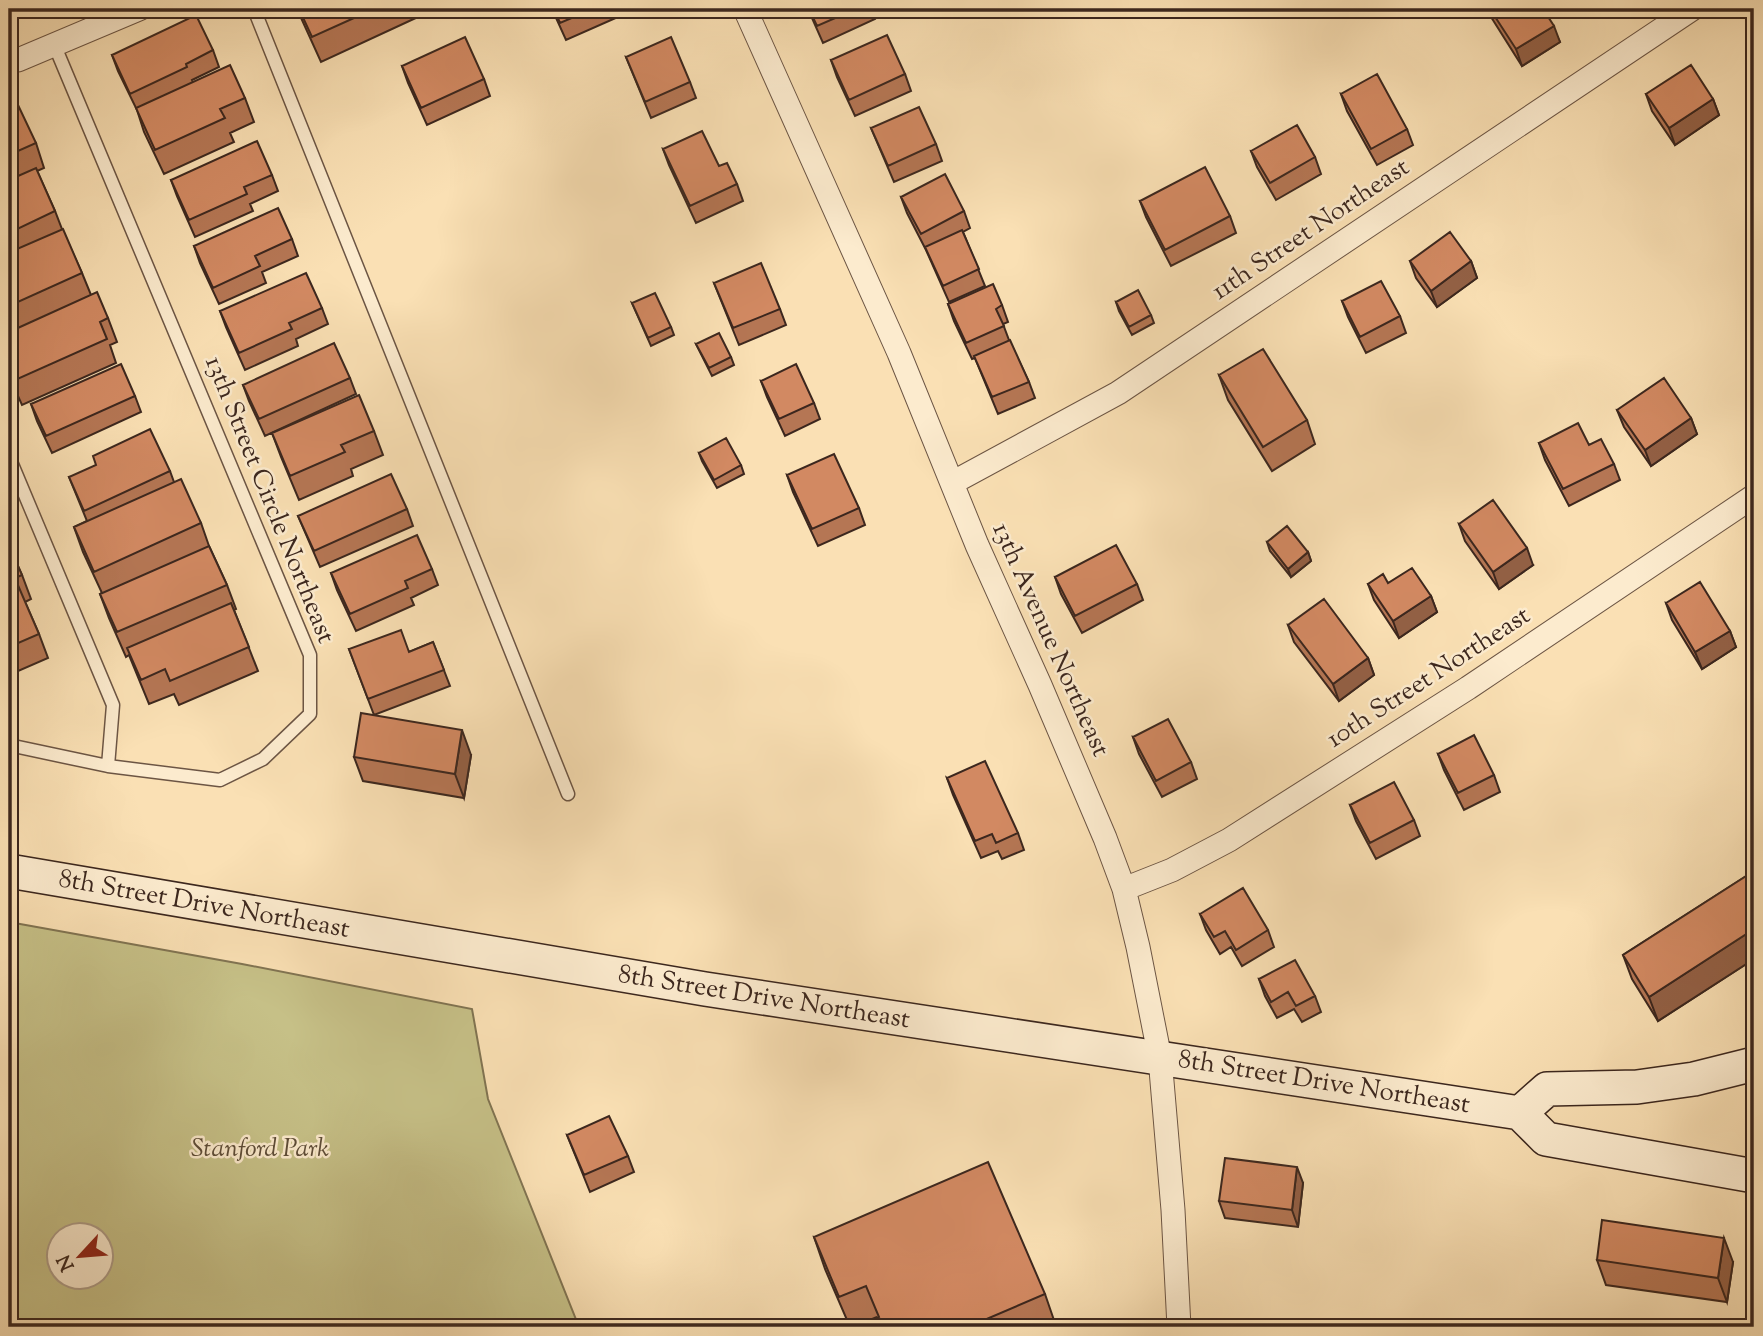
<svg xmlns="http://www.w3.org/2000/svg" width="1763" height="1336" viewBox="0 0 1763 1336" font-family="'Sorts Mill Goudy',serif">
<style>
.green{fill:#c6c087;stroke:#817452;stroke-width:2;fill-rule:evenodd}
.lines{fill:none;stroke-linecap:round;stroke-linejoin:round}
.service-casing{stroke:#6c5544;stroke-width:15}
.minor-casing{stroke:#6c5544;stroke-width:25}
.secondary-casing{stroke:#3c271e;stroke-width:36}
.service{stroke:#fcebce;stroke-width:12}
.minor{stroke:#fcebce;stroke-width:23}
.secondary{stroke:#fcebce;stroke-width:33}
.wall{fill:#b57654;stroke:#3c271e;stroke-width:2}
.shaded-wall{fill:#936045;stroke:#3c271e;stroke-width:2}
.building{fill:#d28962;stroke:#3c271e;stroke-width:2}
.labels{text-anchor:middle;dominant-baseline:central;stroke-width:5;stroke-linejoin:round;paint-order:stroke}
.street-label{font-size:26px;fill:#3c271e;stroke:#fcebce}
.park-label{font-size:26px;font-style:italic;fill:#5e4d38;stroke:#fcebce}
</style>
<rect width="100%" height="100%" fill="#fae0b4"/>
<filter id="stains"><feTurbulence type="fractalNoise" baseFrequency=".00286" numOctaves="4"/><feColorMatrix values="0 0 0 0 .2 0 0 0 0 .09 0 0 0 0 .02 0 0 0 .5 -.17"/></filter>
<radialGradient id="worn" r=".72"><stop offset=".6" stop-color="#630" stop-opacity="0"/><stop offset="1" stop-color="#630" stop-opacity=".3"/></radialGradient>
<path class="green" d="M9 922 242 964 472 1009 488 1099 579 1327H9ZM60 1234H102V1276H60Z"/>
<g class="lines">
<g class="service-casing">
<path id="service" d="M254 9 568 794
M9 457 113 705 108 766
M9 745 108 766 220 780 263 759 310 714V655L54 44"/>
</g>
<g class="minor-casing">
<path id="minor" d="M745 9 899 353 977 545 1040 685 1105 838 1124 889 1138 947 1160 1058 1173 1210 1179 1327
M18 60 139 9
M952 483 1118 393 1692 9
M1124 889 1172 870 1229 840 1468 688 1754 496"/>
</g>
<g class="secondary-casing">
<path id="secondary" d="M9 871 705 989 1520 1113
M1520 1113 1546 1139 1754 1176
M1520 1113 1547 1089 1637 1087 1694 1079 1754 1064"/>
</g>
<use href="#service" class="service"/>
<use href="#minor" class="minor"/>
<use href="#secondary" class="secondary"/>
</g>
<path class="wall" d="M297 9H433V10L321 62Z
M552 9H636L566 40Z
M808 9H872L875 19 823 43Z
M1486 9H1543L1560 42 1522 66Z
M213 50 219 67 192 80 193 82 245 98 254 122 230 133 234 142 164 174 144 132 137 110 118 71 112 55Z
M626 57 690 82 696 98 651 118Z
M831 60 905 74 911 91 855 116 837 77Z
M402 66 484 79 490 96 427 125 408 83Z
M1341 94 1407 129 1413 145 1377 165 1347 111Z
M1646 94 1713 99 1719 115 1675 145 1652 111Z
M9 109 36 143 44 168 37 171 55 211 62 229 82 273 91 295 108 318 117 342 110 345 116 363 22 405 9 376V266L14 264 12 259 9 261Z
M871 128 936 144 942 161 894 182Z
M663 149 737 184 743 201 696 223 669 165Z
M1251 151 1315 157 1321 174 1276 200 1257 167Z
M272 175 278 191 250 204 253 211 195 237 177 196 171 180Z
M901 197 964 211 970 228 963 232 985 286 949 302 926 250 907 213Z
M1140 201 1230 216 1236 233 1171 266 1146 217Z
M292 239 298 256 262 272 266 283 219 304 200 263 194 246Z
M1410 261H1471L1477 278 1437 307 1416 278Z
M714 283 780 309 786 325 739 345Z
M1342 301 1400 316 1406 333 1366 353 1348 317Z
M1116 302 1151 315 1154 323 1132 335 1119 311Z
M632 303 671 327 674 335 651 346Z
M948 304 1002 305 1008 322 1003 324 1009 340 1029 382 1035 398 998 414 975 358 972 359 954 321Z
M322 308 328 324 296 339 298 346 245 370 226 327 220 311Z
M696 344 731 357 734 365 712 376Z
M1219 375 1307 420 1315 444 1272 471 1228 400Z
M350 378 356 394 265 436 249 401 243 385Z
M761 381 814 403 820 419 785 436 767 397Z
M135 396 141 412 52 453 37 421 31 404Z
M1617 410 1691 418 1697 434 1651 466 1624 427Z
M374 431 383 455 351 469 353 476 299 500 281 457 272 433Z
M1539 443 1589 445 1614 464 1620 480 1569 506 1545 460Z
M699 453 741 465 744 474 717 488 702 461Z
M170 471 174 482 201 523 209 546 227 585 236 609 234 610 258 671 179 705 174 694 149 704 129 655 126 657 109 618 100 594 102 593 83 552 74 527 87 521 69 477Z
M787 475 859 508 865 525 818 546 793 492Z
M407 509 413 526 320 567 298 516Z
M1459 524 1533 565 1499 589 1465 541Z
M1267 542 1308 552 1311 561 1291 577 1270 551Z
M9 546 22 575 31 599 25 602 39 634 48 658 9 675Z
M432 569 438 585 411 598 414 605 356 631 337 590 331 573Z
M1055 577 1137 584 1143 600 1082 633 1061 594Z
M1388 583 1431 596 1437 612 1399 638 1374 600 1368 584Z
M1666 603 1730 631 1736 647 1702 669 1672 620Z
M1288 625 1368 658 1374 675 1339 701 1294 642Z
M433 642 450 686 374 715 349 649 409 652Z
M1133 737 1191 762 1197 779 1162 797 1139 754Z
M1438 754 1494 775 1500 792 1464 810 1444 770Z
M471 755 464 798 363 781 354 757Z
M947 778 1018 833 1024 850 1002 859 998 851 981 858 953 795Z
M1350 805 1414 820 1420 836 1376 859 1356 821Z
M1754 871V959L1658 1021 1632 979 1623 955Z
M1200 914 1268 930 1274 947 1242 966 1231 947 1220 954 1206 930Z
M1259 979 1315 996 1321 1012 1302 1022 1294 1009 1277 1018 1265 996Z
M567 1135 628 1156 634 1172 590 1192Z
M1303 1183 1298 1227 1225 1218 1219 1201Z
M814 1237 1045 1294 1056 1326 1053 1327H855L877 1317 853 1327H850L825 1269Z
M1597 1260 1733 1262 1727 1302 1606 1285Z"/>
<path class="shaded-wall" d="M1554 26 1560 42 1522 66 1516 49Z
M1713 99 1719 115 1675 145 1669 128Z
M1471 261 1477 278 1437 307 1431 291Z
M1691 418 1697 434 1651 466 1645 450Z
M1527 548 1533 565 1499 589 1493 572Z
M1308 552 1311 561 1291 577 1288 569Z
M1431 596 1437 612 1399 638 1393 621Z
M1730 631 1736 647 1702 669 1695 652Z
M1368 658 1374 675 1339 701 1333 684Z
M462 730 471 755 464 798 455 774Z
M1754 929V959L1658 1021 1649 997Z
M1297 1167 1303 1183 1298 1227 1292 1210Z
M1724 1238 1733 1262 1727 1302 1718 1278Z"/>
<path class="building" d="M299 9H374L312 37Z
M554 9H593L560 23Z
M809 9H856L817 26Z
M1490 9H1543L1554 26 1516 49Z
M196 15 213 50 186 64 187 67 130 94 112 55Z
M887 35 905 74 849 100 831 60Z
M465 37 484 79 421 108 402 66Z
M671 37 690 82 645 102 626 57Z
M230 65 245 98 220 109 225 118 155 150 136 108Z
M1691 65 1713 99 1669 128 1646 94Z
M1377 74 1407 129 1371 149 1341 94Z
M18 105 36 143 9 155V109Z
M919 107 936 144 888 166 871 128Z
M1297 125 1315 157 1270 183 1251 151Z
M702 131 719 166 727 163 737 184 690 206 663 149Z
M257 141 272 175 244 187 247 194 189 220 171 180Z
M1205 167 1230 216 1165 250 1140 201Z
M36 168 55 211 9 233V180Z
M945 174 964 211 921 234 901 197Z
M278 208 292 239 255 256 260 266 213 288 194 246Z
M63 229 82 273 9 306V266L15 264 10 252Z
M962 230 979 269 943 286 925 247Z
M1450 232 1471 261 1431 291 1410 261Z
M761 263 780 309 733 328 714 283Z
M306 273 322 308 289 323 292 329 239 353 220 311Z
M1381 281 1400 316 1360 337 1342 301Z
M993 284 1002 305 996 309 1004 326 966 343 948 304Z
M1138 290 1151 315 1129 327 1116 302Z
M97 292 108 318 100 322 107 339 13 381 9 372V332Z
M655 293 671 327 648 338 632 303Z
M719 333 731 357 709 368 696 344Z
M1010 340 1029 382 992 397 974 356Z
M334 343 350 378 259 419 243 385Z
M1263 349 1307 420 1263 447 1219 375Z
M121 364 135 396 46 436 31 404Z
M796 364 814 403 779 419 761 381Z
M1664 378 1691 418 1645 450 1617 410Z
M359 395 374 431 341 445 345 452 290 476 272 433Z
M1578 423 1589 445 1601 439 1614 464 1563 489 1539 443Z
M150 429 170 471 84 511 69 477 96 465 93 456Z
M726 438 741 465 714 480 699 453Z
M834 454 859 508 812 529 787 475Z
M391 474 407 509 314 551 298 516Z
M181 479 201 523 94 572 74 527Z
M1493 500 1527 548 1493 572 1459 524Z
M1287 526 1308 552 1288 569 1267 542Z
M417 535 432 569 405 581 408 588 350 614 331 573Z
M1116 545 1137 584 1075 616 1055 577Z
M9 546 22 575 9 581Z
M209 546 227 585 117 632 100 594Z
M1412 568 1431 596 1393 621 1368 584 1383 574 1388 583Z
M1700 582 1730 631 1695 652 1666 603Z
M17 583 39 634 9 647V587Z
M1324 599 1368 658 1333 684 1288 625Z
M231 603 249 647 170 681 165 669 141 680 127 648Z
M401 630 409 652 433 642 444 670 368 699 349 649Z
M361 713 462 730 455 774 354 757Z
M1168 719 1191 762 1156 781 1133 737Z
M1474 735 1494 775 1458 793 1438 754Z
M985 761 1018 833 996 843 992 834 975 841 947 778Z
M1394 782 1414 820 1370 843 1350 805Z
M1754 871V929L1649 997 1623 955Z
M1243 888 1268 930 1236 950 1225 931 1214 937 1200 914Z
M1295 960 1315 996 1296 1006 1288 992 1271 1002 1259 979Z
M609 1116 628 1156 584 1175 567 1135Z
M1225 1158 1297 1167 1292 1210 1219 1201Z
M988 1162 1045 1294 968 1327H855L879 1317 866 1286 839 1297 814 1237Z
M1602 1220 1724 1238 1718 1278 1597 1260Z"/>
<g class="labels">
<g class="street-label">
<text transform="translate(1311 230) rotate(-34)">11th Street Northeast</text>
<text transform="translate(269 500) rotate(68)">13th Street Circle Northeast</text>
<text transform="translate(1050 640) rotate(66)">13th Avenue Northeast</text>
<text transform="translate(1429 678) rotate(-33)">10th Street Northeast</text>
<text transform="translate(204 905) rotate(10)">8th Street Drive Northeast</text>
<text transform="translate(764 998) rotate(9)">8th Street Drive Northeast</text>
<text transform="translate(1324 1083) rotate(9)">8th Street Drive Northeast</text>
</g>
<g class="park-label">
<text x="260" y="1149">Stanford Park</text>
</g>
</g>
<rect width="1763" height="1336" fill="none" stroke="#fae0b4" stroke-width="35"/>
<rect x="10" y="10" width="1742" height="1315" fill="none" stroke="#3c271e" stroke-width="3.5"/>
<rect x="18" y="18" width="1728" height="1301" fill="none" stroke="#3c271e" stroke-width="2"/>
<g transform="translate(80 1256) rotate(244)"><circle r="33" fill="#fcebce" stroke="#af9d88" stroke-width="2"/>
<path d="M0-5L12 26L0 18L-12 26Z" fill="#8f2418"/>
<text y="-10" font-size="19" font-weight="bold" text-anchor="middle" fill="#3c271e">N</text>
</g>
<rect width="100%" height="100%" filter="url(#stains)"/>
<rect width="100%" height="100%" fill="url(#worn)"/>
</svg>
